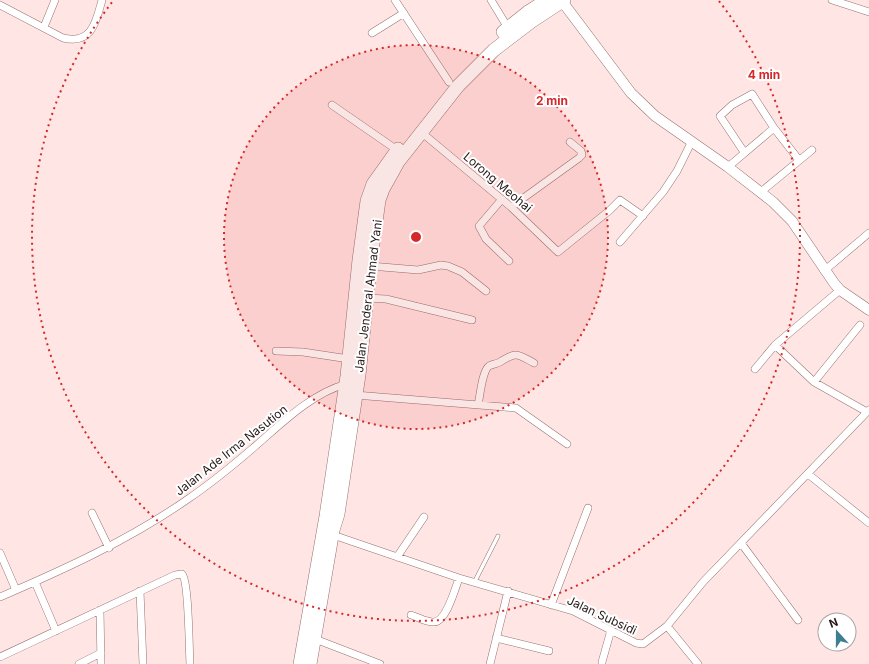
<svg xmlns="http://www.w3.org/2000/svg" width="869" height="664" viewBox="0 0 869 664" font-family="Inter,sans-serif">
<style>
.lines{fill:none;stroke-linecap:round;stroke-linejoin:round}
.lane-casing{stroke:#967370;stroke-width:4.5}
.street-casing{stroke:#967370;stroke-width:8}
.secondary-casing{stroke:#967370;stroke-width:11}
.highway-casing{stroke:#967370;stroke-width:14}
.lane{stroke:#fff;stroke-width:3.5}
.street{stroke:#fff;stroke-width:7}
.secondary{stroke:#fff;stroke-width:10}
.highway{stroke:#fff;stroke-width:13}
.ring{fill:none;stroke:#d62828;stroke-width:2;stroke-dasharray:2 4}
.labels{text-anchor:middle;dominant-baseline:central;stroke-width:4;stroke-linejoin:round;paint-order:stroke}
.street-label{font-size:12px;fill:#251817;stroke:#fff}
.centre{fill:#d62828;stroke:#fff;stroke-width:2}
.ring-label{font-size:12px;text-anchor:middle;font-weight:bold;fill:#d62828;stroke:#fff;stroke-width:4;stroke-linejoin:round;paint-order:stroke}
</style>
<rect width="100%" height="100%" fill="#ffe6e4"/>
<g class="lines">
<g class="lane-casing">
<path id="lane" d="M474 583 498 536"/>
</g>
<g class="street-casing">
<path id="street" d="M395 0 449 82
M491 0 508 28
M832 0 869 12
M0 5 63 38C92 45 96 22 102 0
M44 27 55 0
M372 33 404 13
M332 105 397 150
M774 128 799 160
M421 132 511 207 558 252 610 210 620 200 643 216
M728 167 774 128 752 94 732 105 720 116 744 152
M762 191 812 150
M502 199 479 226 486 239 509 261
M511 207 579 158 582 155 581 151 570 142
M620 242 663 192 677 171 692 141
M370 266 418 270 441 265 448 266 462 272 486 291
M824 271 869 233
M366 298 386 299 472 320
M775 345 814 382 867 412
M276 351 303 352 349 359
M755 369 775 345 840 290
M814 382 860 325
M355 395 516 408 567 444
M478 405C480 397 482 371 489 366 492 364 497 364 500 362 517 351 517 354 534 363
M808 474 869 523
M92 513 109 548
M333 535 459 578 573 611 636 643 643 644 667 626 703 582 869 410
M741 543 798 620
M0 553 16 590
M397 557 424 517
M35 582 56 631
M140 591 143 664
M0 597C65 569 129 540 188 499 210 484 231 467 252 449 280 425 310 394 346 384
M551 605 588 508
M100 610 101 664
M411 615C418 617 426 622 433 622 446 623 455 589 459 578
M667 626 698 664
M496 638 549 651
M315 639 380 664
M0 657 175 575 182 574C189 581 189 650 190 664
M602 662 611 630
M79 664 101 653
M490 664 508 591"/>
</g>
<g class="secondary-casing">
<path id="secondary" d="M561 0 631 93 655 116 728 167 773 202 792 221 834 283 840 290 869 310"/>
</g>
<g class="highway-casing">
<path id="highway" d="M503 32 528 12 547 0
M300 664 326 516 347 376 359 260 367 201 373 184 398 149
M310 664 333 530 338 514 359 375 371 258 379 200 383 189 398 162 458 86 494 50 532 21 564 0"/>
</g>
<use href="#lane" class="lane"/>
<use href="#street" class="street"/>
<use href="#secondary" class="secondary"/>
<use href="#highway" class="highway"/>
</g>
<circle cx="416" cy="237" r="192" fill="#d62828" fill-opacity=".12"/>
<g class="ring">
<circle cx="416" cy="237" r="192"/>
<path d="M719 1A384 384 0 1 1 113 1"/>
</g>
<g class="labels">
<g class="street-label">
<text transform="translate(498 182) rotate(40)">Lorong Meohai</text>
<text transform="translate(368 296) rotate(-83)">Jalan Jenderal Ahmad Yani</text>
<text transform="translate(231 450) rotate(-38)">Jalan Ade Irma Nasution</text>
<text transform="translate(602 615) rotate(25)">Jalan Subsidi</text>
</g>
</g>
<circle cx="416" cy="237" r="6" class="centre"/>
<g class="ring-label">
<text x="764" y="79">4 min</text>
<text x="552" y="105">2 min</text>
</g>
<g transform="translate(837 632) rotate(339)"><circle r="19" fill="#ffffff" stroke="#a8a3a2"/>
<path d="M0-3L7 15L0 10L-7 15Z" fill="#3e7e91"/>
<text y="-6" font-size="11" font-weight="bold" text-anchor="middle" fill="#251817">N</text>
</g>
</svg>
